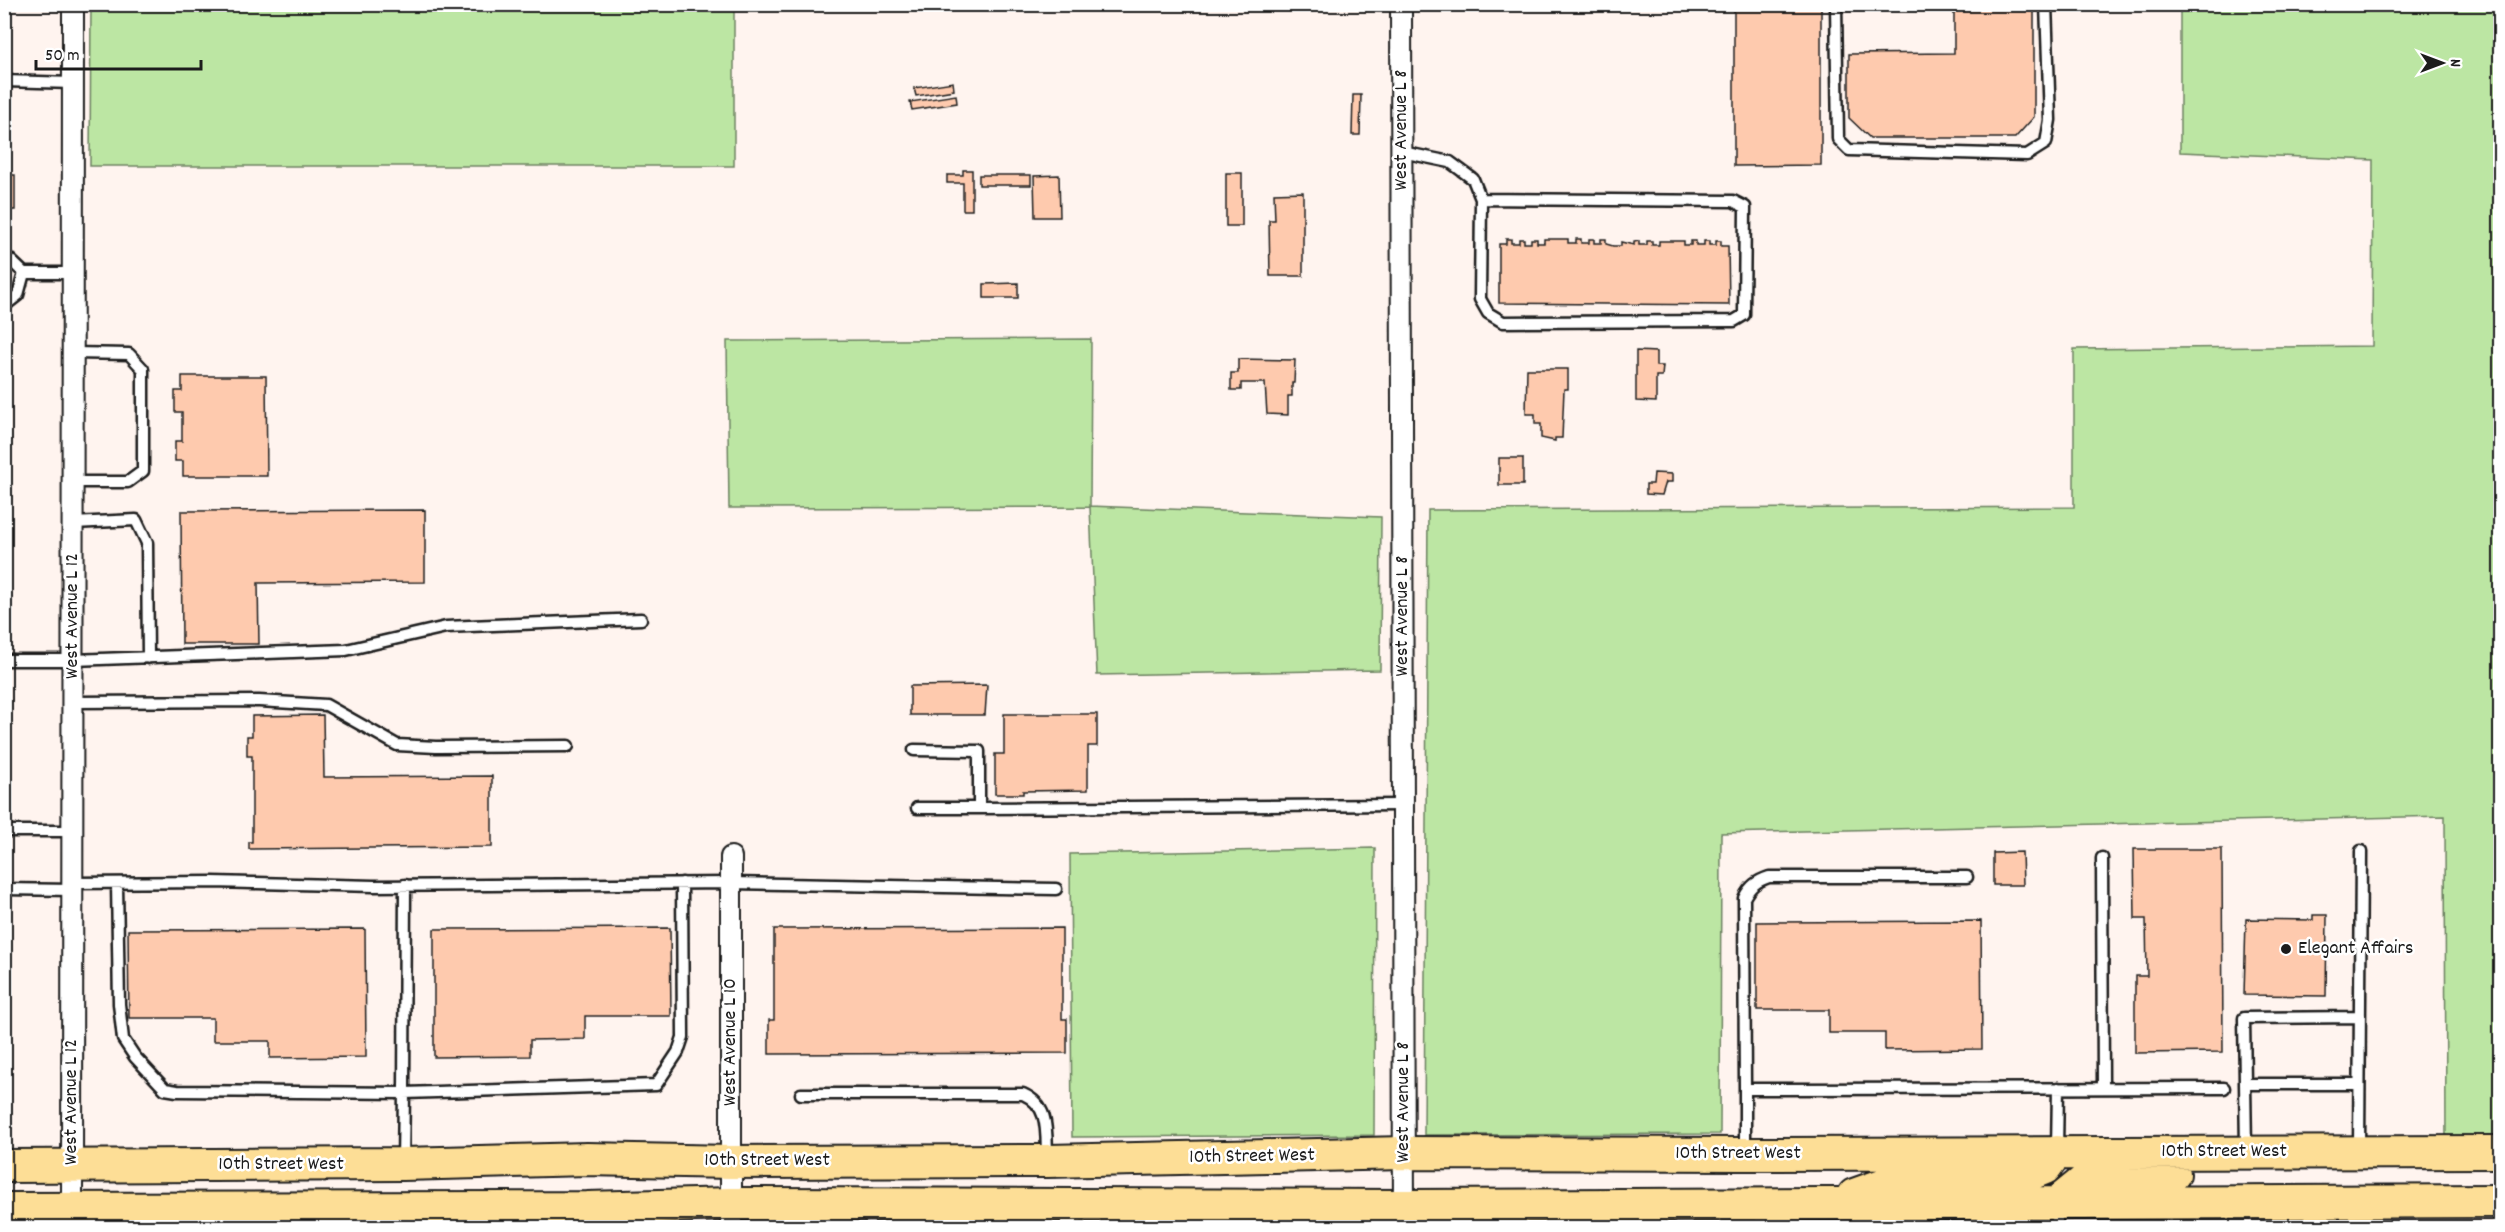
<svg xmlns="http://www.w3.org/2000/svg" width="2505" height="1232" viewBox="0 0 2505 1232" font-family="Dekko,sans-serif">
<style>
.green{fill:#bce6a3;stroke:#6c8160;stroke-width:1.5}
.building{fill:#fecaae;stroke:#1c1c1c;stroke-width:1.5}
.lines{fill:none;stroke-linecap:round;stroke-linejoin:round}
.lane-casing{stroke:#1c1c1c;stroke-width:15}
.street-casing{stroke:#1c1c1c;stroke-width:24}
.primary-casing{stroke:#1c1c1c;stroke-width:36}
.lane{stroke:#fff;stroke-width:10}
.street{stroke:#fff;stroke-width:20}
.primary{stroke:#fdde96;stroke-width:32}
.poi-dot{fill:#1c1c1c;stroke:#fff;stroke-width:2}
.labels{text-anchor:middle;dominant-baseline:central;stroke-width:5;stroke-linejoin:round;paint-order:stroke}
.street-label{font-size:20px;fill:#1c1c1c;stroke:#fff}
.poi-label{font-size:20px;fill:#1c1c1c;stroke:#fff;text-anchor:start}
</style>
<rect width="100%" height="100%" fill="#fff4ef"/>
<filter id="ink" filterUnits="userSpaceOnUse"><feTurbulence type="fractalNoise" baseFrequency=".0167" numOctaves="2"/><feDisplacementMap in="SourceGraphic" scale="12" xChannelSelector="R" yChannelSelector="G"/><feConvolveMatrix kernelMatrix="1 2 1 2 8 2 1 2 1" color-interpolation-filters="sRGB"/></filter>
<g filter="url(#ink)">
<path class="green" d="M91 5H734V166H90Z
M2180 5H2500V1150H2446L2445 816 1721 833 1720 1134 1424 1135 1428 510 2074 507V349L2372 346 2373 160 2180 152Z
M1091 339 1090 506 1381 517 1380 670 1097 675 1090 507 729 508 727 341Z
M1375 848 1374 1135 1072 1137 1070 854Z"/>
<path class="building" d="M1734 4H1821V165L1734 166Z
M1954 4H2034V117L2015 138H1870L1849 118V54L1954 53Z
M953 82 954 90 916 96 914 88Z
M956 95 957 103 912 110 910 102Z
M1353 95H1361L1360 135H1352Z
M963 170H972V210H963V183H947V175H963Z
M1226 173H1242V226H1226Z
M4 175H15V210H4Z
M979 175H1031V185H979Z
M1059 175 1060 217H1035L1034 176Z
M1303 192V276H1270L1269 220H1275L1274 193Z
M1506 239H1511V243H1519V239H1524V243H1531V239H1537V243H1544V239H1568V243H1576V239H1581V243H1589V239H1594V243H1601V239H1606V244L1613 246H1621V242L1634 245V242L1639 241V245H1647V241H1652V245H1659V241H1684V245H1691V241H1696V245H1704V241H1709V245H1716V241H1721V246H1728L1729 305 1499 303V244H1506Z
M1018 283V298H984V284Z
M1636 351 1656 352V366H1663L1662 376H1656V402L1636 401Z
M1238 359 1295 360 1294 383H1292V396H1288V415L1267 414 1265 383H1241V390H1231V373H1238Z
M1527 369H1568V389H1564L1562 438H1555V441L1541 438V424H1535V414H1526Z
M182 376H266L267 476H183V461H175V441H182V412H175V391H182Z
M1499 458H1523V485H1499Z
M1654 473 1672 474V482H1666L1662 495 1646 494V484H1653Z
M425 510V582L258 583 259 644H182L181 511Z
M987 685 985 715H910V686Z
M1004 714H1097V746H1088V790L1023 791V794H995V754H1004Z
M323 715 324 777 492 776V847L249 849V842H252V756H247V736H252V716Z
M2134 849H2222L2223 1052 2135 1053V976H2147L2146 919H2135Z
M2022 852 2023 885H1993V853Z
M2313 915H2327L2326 996 2244 995 2246 919 2313 920Z
M1981 921 1982 1049 1885 1050V1033H1829V1010H1757V922Z
M670 928 671 1016H585V1039L530 1040V1056L434 1057V929Z
M1062 928V1019H1067V1053L769 1054V1020H774V929Z
M365 929 366 1057 270 1058V1041H213V1018H129L128 930Z"/>
<g class="lines">
<g class="lane-casing">
<path id="lane" d="M1836 4 1838 139 1849 150 2027 155 2046 143 2050 120 2046 4
M4 81 73 83
M1402 152 1450 162 1473 179 1481 199 1733 201 1745 207 1744 315 1734 321 1503 322 1488 313 1480 299 1481 199
M4 254 24 273H73
M4 306 18 295 24 273
M73 353 129 354 143 369V471L128 482H73
M73 523 136 520 147 543 148 658
M4 660H73L346 650 446 627 641 619
M73 702 259 701 326 705 397 745 436 747 568 746
M914 750 979 751V808L1403 805
M917 808H979
M4 831H73
M2102 858 2103 1088
M73 883 213 882 374 886 731 883 1056 889
M117 884 119 1004 123 1039 135 1057 165 1089 177 1091 404 1093 405 885
M4 889 73 890
M2245 1084H2359
M1745 1089 1744 898C1750 886 1757 881 1769 877H1967
M801 1094H1023C1050 1106 1046 1132 1047 1158
M2057 1149 2058 1088
M2246 1149 2244 1018 2360 1017
M2359 1149 2361 851
M1745 1151V1089L2224 1088
M403 1162 404 1093 656 1085 678 1052 683 1037 682 883
M983 1206V1228
M2057 1206V1228
M1761 1207V1228"/>
</g>
<g class="street-casing">
<path id="street" d="M1401 4 1404 1228
M1071 1205V1228
M72 1228 73 4
M731 1228V857"/>
</g>
<g class="primary-casing">
<path id="primary" d="M4 1166 403 1164 587 1159 731 1162 1048 1161 1404 1153 1745 1154 2500 1152
M1854 1195 1896 1180 2028 1175 2045 1168 2057 1152
M2057 1203 2084 1181 2103 1175 2174 1174
M4 1209 587 1208 731 1204 1404 1206 2500 1201"/>
</g>
<use href="#lane" class="lane"/>
<use href="#street" class="street"/>
<use href="#primary" class="primary"/>
</g>
</g>
<circle class="poi-dot" cx="2286" cy="949" r="6"/>
<g class="labels">
<g class="street-label">
<text transform="translate(1402 130) rotate(-90)">West Avenue L 8</text>
<text transform="translate(73 616) rotate(-90)">West Avenue L 12</text>
<text transform="translate(1403 616) rotate(-90)">West Avenue L 8</text>
<text transform="translate(731 1042) rotate(-90)">West Avenue L 10</text>
<text transform="translate(72 1102) rotate(-90)">West Avenue L 12</text>
<text transform="translate(1404 1102) rotate(-90)">West Avenue L 8</text>
<text x="2224" y="1152">10th Street West</text>
<text x="1738" y="1154">10th Street West</text>
<text transform="translate(1252 1157) rotate(-1)">10th Street West</text>
<text x="767" y="1161">10th Street West</text>
<text x="281" y="1165">10th Street West</text>
</g>
<g class="poi-label">
<text x="2298" y="949">Elegant Affairs</text>
</g>
</g>
<rect width="2505" height="1232" fill="none" stroke="#fff" stroke-width="24"/>
<rect x="12" y="12" width="2481" height="1208" fill="none" stroke="#1c1c1c" stroke-width="2" filter="url(#ink)"/>
<g transform="translate(2442 63) rotate(90)" stroke="#ffffff" stroke-width="4.5" paint-order="stroke">
<path d="M0-4.5L10 22L0 15L-10 22Z" fill="#1c1c1c"/>
<text y="-9" font-size="16" font-weight="bold" text-anchor="middle" fill="#1c1c1c">N</text>
</g>
<path d="M36 60v9h165v-9" fill="none" stroke="#1c1c1c" stroke-width="3"/>
<text x="45" y="60" font-size="18" fill="#1c1c1c" stroke="#ffffff" stroke-width="4.5" paint-order="stroke">50 m</text>
</svg>
